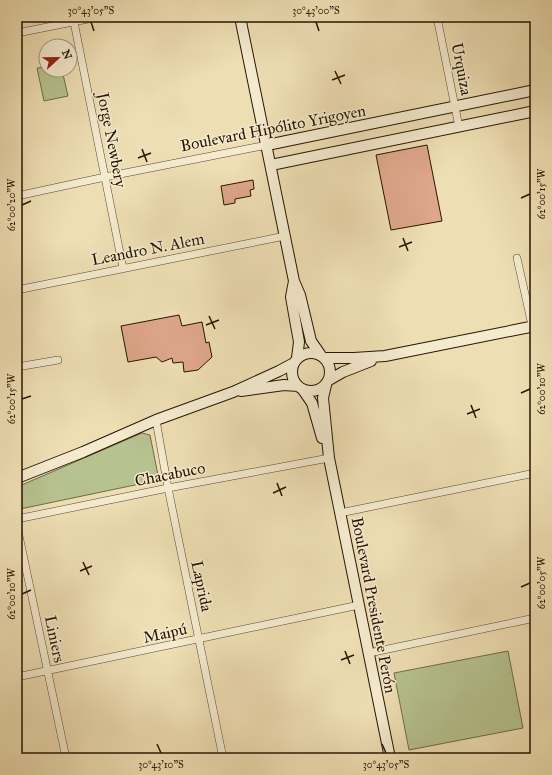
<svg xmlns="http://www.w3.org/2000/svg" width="552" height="775" viewBox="0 0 552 775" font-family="'IM FELL Great Primer',serif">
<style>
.green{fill:#b6c28f;stroke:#6e6b48}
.building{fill:#dea68b;stroke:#271400}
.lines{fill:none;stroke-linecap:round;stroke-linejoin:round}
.street-casing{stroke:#59462d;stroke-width:8}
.secondary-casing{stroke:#271400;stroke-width:12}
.street{stroke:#f4eace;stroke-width:7}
.secondary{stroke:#f4eace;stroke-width:10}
.ticks{fill:none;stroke:#271400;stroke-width:1.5}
.labels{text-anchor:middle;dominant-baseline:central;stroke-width:3;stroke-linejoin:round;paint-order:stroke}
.street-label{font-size:16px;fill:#271400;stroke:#f4eace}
.neatline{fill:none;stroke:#271400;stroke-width:1.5}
.ticks-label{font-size:10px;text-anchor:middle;fill:#271400}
</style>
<rect width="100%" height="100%" fill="#eedeb3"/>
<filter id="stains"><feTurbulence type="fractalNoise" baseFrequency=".005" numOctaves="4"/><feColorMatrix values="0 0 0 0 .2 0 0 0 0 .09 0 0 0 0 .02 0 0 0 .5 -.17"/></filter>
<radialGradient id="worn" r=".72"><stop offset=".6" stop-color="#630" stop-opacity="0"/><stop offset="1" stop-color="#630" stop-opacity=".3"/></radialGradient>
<path class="green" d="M46 67V70H62L68 96 44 101 37 68Z
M142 433 150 435 158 475 154 481 20 509 17 497V487Z
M508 651 523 728 409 750 394 673Z"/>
<path class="building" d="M427 145 442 221 391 230 376 155Z
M253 180 254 189 250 190 251 196 235 199V203L224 205 221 186Z
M179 315 182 326 202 322 206 343 209 342 212 357 198 370 184 372 183 362 173 363 172 358 162 362 156 357 128 362 121 326Z"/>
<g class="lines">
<g class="street-casing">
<path id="street" d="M73 17 123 268
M437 17 459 127
M17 33 98 17
M17 196 105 177 267 145
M517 258 535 339
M17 290 285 236
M17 367 58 360
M156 420 168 488 223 758
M340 513 535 473
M17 519 168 488 329 458
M17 526 66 758
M369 653 535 618
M17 677 359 605"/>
</g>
<g class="secondary-casing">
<path id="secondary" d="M240 17 294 281 300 295 311 341 320 354
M267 145 535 90
M271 165 535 111
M294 281 291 297 299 342 297 358
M292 372a19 19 0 1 1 38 0a19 19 0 1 1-38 0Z
M325 358H354L385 356 535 326
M329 380 343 372 371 361
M326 385 323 398 329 458 390 758
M303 390 312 403 322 438
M241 391 284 385 298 386
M17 478 83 452 156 420 233 392 279 371 294 363"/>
</g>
<use href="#street" class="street"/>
<use href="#secondary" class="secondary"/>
</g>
<path class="ticks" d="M91 22 94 31M316 22 319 31M335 71 341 84M332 80 345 75M142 149 147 162M138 158 151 153M521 198 530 194M22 205 31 201M403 238 408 251M399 247 412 242M209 316 215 329M206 325 219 320M521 393 530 389M22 399 31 396M471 405 476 418M467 414 480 409M277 483 282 496M273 493 286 487M83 562 89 575M80 571 92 566M521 587 530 583M22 594 31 590M345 651 350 664M341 660 354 655M157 744 161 753M382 744 386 753"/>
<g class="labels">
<g class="street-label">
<text transform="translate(462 69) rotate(79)">Urquiza</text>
<text transform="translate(273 128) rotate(-11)">Boulevard Hipólito Yrigoyen</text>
<text transform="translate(112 140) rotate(79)">Jorge Newbery</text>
<text transform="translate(148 249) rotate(-11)">Leandro N. Alem</text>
<text transform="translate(170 474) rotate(-11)">Chacabuco</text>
<text transform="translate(202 586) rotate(78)">Laprida</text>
<text transform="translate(374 605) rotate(79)">Boulevard Presidente Perón</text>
<text transform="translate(165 633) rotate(-12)">Maipú</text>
<text transform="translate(55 639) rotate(78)">Liniers</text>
</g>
</g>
<rect width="552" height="775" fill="none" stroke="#eedeb3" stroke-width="44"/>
<g transform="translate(58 58) rotate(68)"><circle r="19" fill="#f4eace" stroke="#a2947c"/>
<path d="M0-3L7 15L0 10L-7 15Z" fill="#8f2418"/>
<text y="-6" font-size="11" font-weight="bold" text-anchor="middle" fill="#271400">N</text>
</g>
<rect x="22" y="22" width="508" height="731" class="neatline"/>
<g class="ticks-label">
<text x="91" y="14">30°43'05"S</text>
<text x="316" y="14">30°43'00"S</text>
<text transform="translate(541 194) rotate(-90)" y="4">62°00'15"W</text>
<text transform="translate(11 205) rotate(-90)" y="4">62°00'20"W</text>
<text transform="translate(541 389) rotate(-90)" y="4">62°00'10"W</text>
<text transform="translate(11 399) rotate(-90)" y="4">62°00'15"W</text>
<text transform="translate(541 583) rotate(-90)" y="4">62°00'05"W</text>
<text transform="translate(11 594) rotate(-90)" y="4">62°00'10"W</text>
<text x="161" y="768">30°43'10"S</text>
<text x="386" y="768">30°43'05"S</text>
</g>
<rect width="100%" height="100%" filter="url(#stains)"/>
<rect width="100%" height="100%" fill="url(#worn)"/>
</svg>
